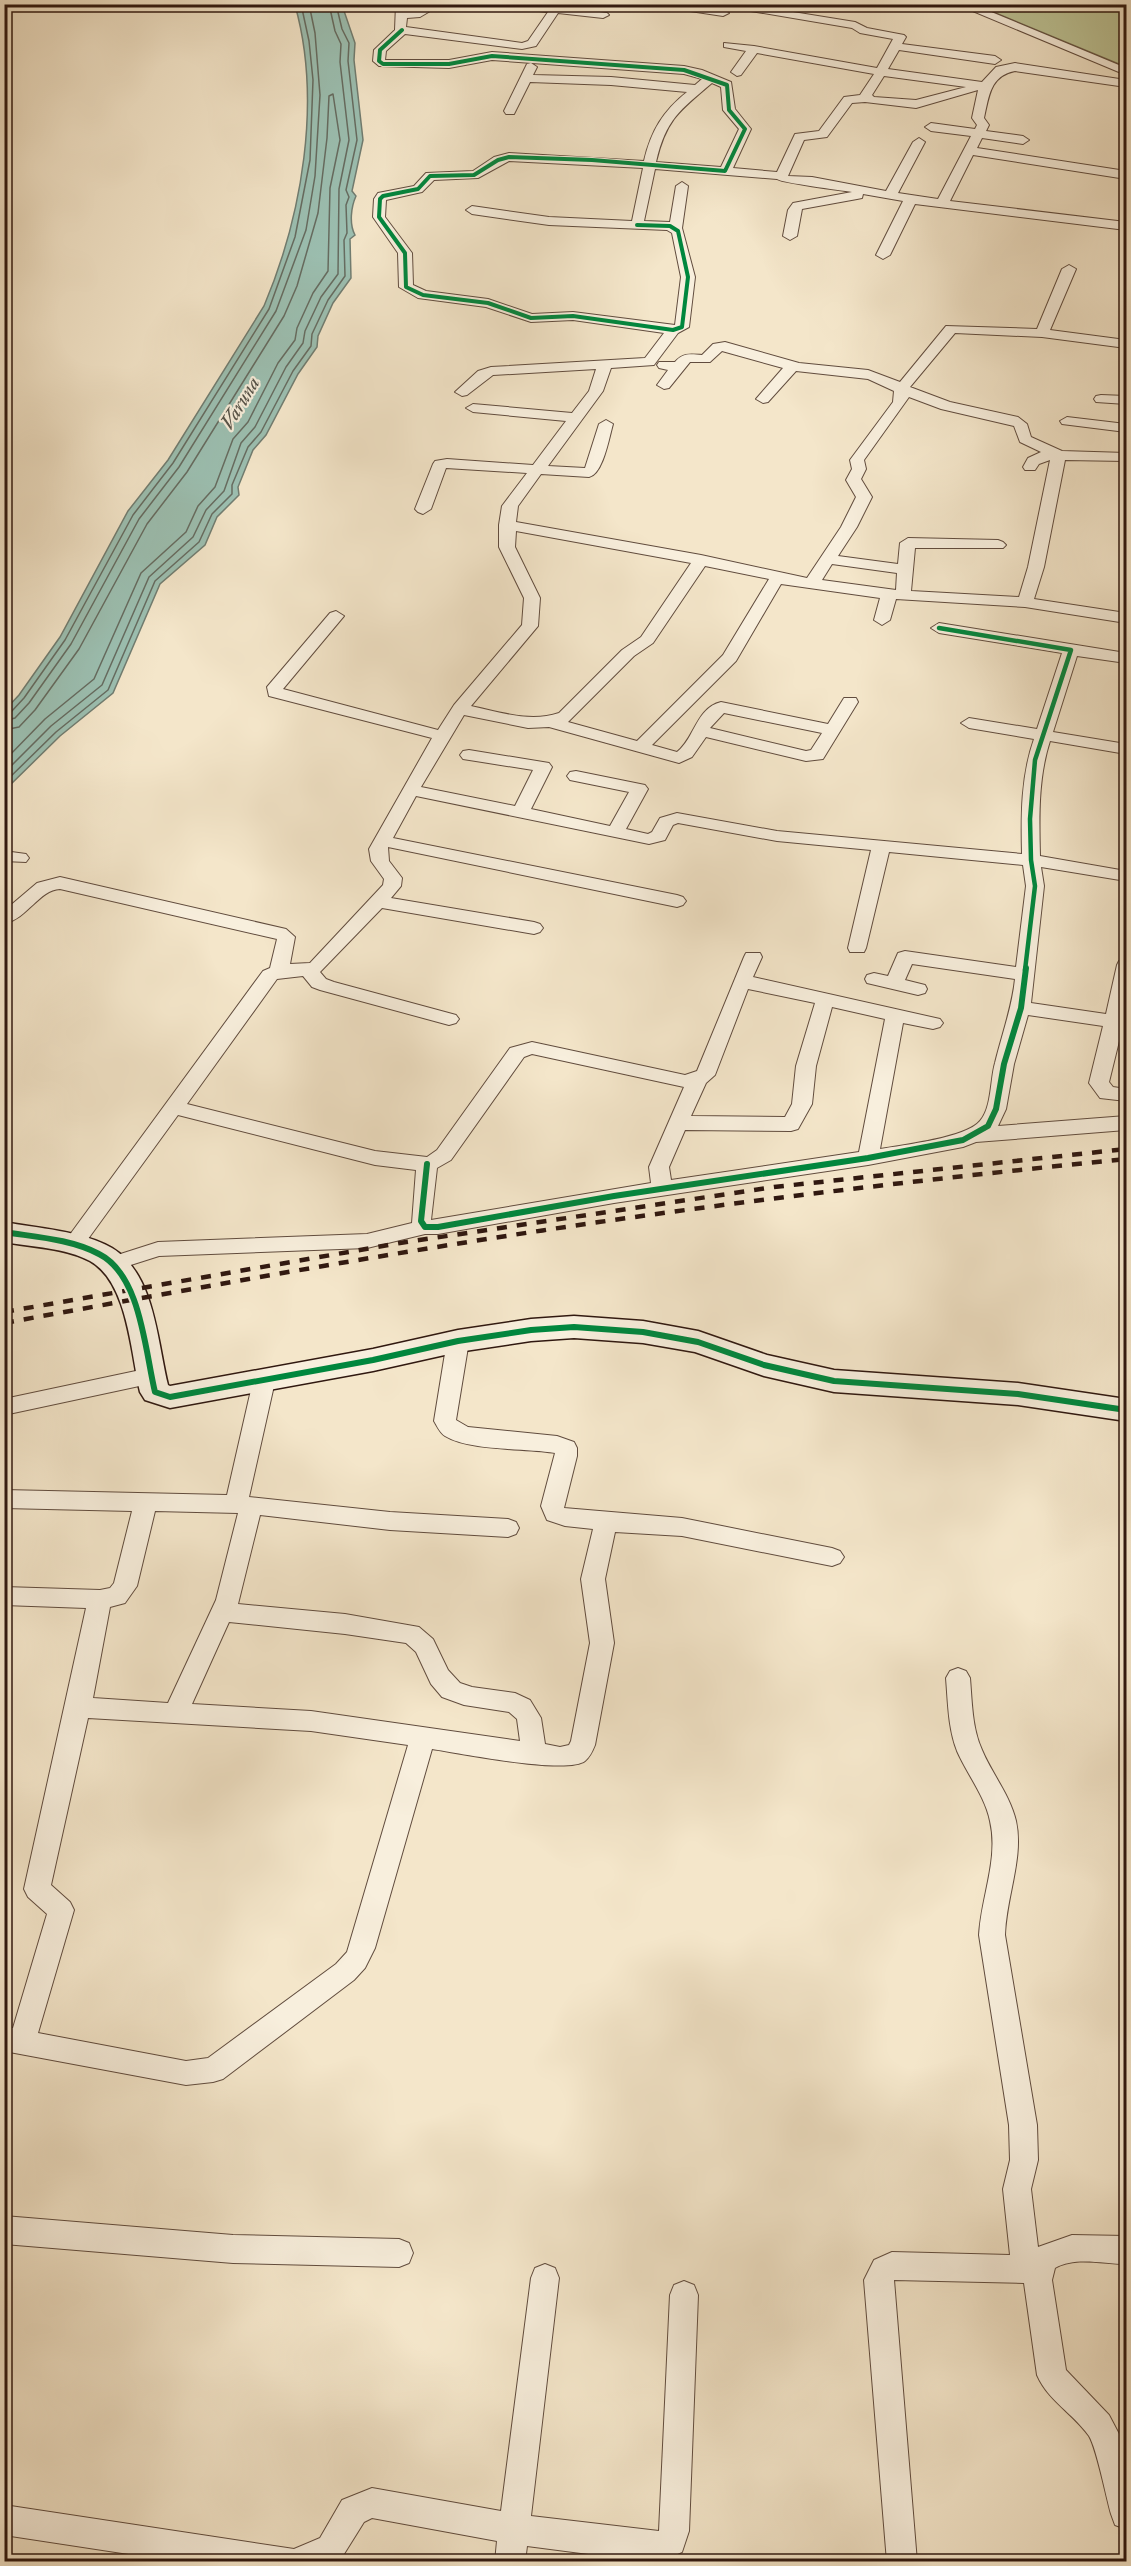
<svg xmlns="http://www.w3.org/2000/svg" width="1131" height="2566" viewBox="0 0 1131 2566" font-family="'IM FELL Double Pica',serif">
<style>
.green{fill:#bdc496;stroke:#766e53;stroke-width:1.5}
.water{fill:#9cc0b2;stroke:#717d71;stroke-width:1.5}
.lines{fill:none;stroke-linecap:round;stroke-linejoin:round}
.shore{stroke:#666c61;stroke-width:1.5}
.street-casing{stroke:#614c3e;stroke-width:2}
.secondary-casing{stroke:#301810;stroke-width:3}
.street{fill:#f8efdd;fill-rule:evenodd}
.secondary{fill:#f8efdd;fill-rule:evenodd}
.rail{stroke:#301810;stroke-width:4.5;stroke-dasharray:10 10;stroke-linecap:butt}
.cycleway-far2-casing{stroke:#f8efdd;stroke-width:6}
.cycleway-far1-casing{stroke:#f8efdd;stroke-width:8}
.cycleway-casing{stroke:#f8efdd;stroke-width:10}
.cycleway-far2{stroke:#00873e;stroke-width:4}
.cycleway-far1{stroke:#00873e;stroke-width:4.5}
.cycleway{stroke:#00873e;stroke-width:6}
.labels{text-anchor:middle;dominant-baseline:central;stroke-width:4.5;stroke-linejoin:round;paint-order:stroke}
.far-water-label{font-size:20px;font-style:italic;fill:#565349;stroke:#f8efdd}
</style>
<rect width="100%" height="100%" fill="#f4e6ca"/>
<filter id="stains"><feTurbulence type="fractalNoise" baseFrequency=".00333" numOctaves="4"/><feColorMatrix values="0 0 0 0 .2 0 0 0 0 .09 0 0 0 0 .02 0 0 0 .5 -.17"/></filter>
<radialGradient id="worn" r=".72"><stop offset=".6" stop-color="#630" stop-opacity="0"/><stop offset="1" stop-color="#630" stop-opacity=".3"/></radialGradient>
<path class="green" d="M976 5H1126V67Z"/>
<path class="water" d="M295 5H342L355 43 354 60 363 140 352 191 356 196C351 207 349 224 355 235L350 239 351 278 333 303 318 336 317 347 298 374 266 435 253 450 238 487 239 495 217 517 205 545 160 584 113 693 60 736 5 790V710L19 695 60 637 128 511 168 460 264 306C302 216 322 101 295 5Z"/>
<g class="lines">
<path class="shore" d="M4 714 11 712 24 698 65 640 133 515 173 463 269 309 295 237 310 160 313 80 309 41 301 4
M4 721 15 718 29 703 71 644 139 519 179 467 276 311 306 230 315 176 320 95 315 33 309 4
M4 730 19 727 35 710 79 649 147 524 187 472 284 316 297 286 318 213 327 138 329 96 333 94 340 140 330 188 328 271 313 293 297 328 295 340 278 363 248 422 233 439 215 487 198 506 186 532 141 573 94 679 45 719 4 761
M4 773 51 726 102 685 149 577 193 537 206 510 224 491 241 443 255 427 286 367 303 343 305 331 321 297 338 274 339 189 349 140 340 62 341 44 335 31 329 4
M4 783 56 732 108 690 155 581 199 542 212 514 232 494V485L248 447 261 432 293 371 311 346 312 334 328 300 345 276 344 240 347 233 346 205 349 197 346 190 357 140 348 61 349 43 342 29 336 4"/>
<g class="street-casing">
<path id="street" d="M396 4H408L407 12H414L427 4H442L420 17 407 18 406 27 522 43 528 41 548 12 503 7 498 4H564L563 7 607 13 609 15 603 18 558 13 536 46 522 49 405 34 386 51 385 60H449L492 52 684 66 702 70 731 82 735 109 751 129 733 168 777 172 795 134 819 131 844 97 860 95 874 74 757 53 741 75 737 76 731 72 746 51 724 47V43L754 46 877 68 893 39 860 33 852 28 745 10 743 8 749 5 855 22 867 28 904 35 906 37 902 44 995 56 1001 60 995 64 899 50 888 69 982 82 996 67 1015 63 1126 80V87L1015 71C990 76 989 96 984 118L989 125 986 131 1023 136 1029 140 1023 144 982 138 977 148 1126 171V179L973 155 950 201 1126 222V230L915 204 890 255 883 259 876 255 903 201 863 194 862 198 857 199 802 209 797 236 790 240 783 236 788 210 793 203 852 192C840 190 782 183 777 179L655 169 644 221 670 222 676 186 682 182 688 186 682 228 695 277 689 327 678 333 654 365 611 368 603 391 548 466 585 468 599 424 606 420 613 424C609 438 603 474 589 477L541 474 518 506 516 522 701 555 807 578 841 527 856 497 846 480 852 469 850 460 893 402 894 391 868 379 796 371 768 402 763 403 756 399 783 368 722 351 710 362H690L669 388 664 389 657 385 668 370 659 368 657 365 659 362H675C683 353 689 354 702 355L713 344 725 342 799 363 868 370 900 382 946 326 1037 329 1062 269 1069 265 1076 269 1050 330 1126 340V348L1042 337 955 333 910 387 950 402 1018 417 1027 424 1031 437 1062 451 1126 453V461L1065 460 1044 567 1034 599 1126 613V623L1025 607 896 599 890 620 882 625 874 620 880 598 781 584 736 661 652 745 677 752C695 738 696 708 721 702L828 724 844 698H856L858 702 823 759 806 761 706 737 692 757 679 763 549 727 528 728 464 715 421 787 515 806 533 770 463 759 460 755 463 751 469 750 549 763 552 767 531 809 610 826 629 792 570 780 567 776 570 772 576 771 645 785 648 789 626 829 648 834 652 832 660 818 677 813 777 831 1022 854C1021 815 1021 776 1034 739L969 728 961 723 969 718 1037 729 1062 653 939 633 931 628 939 623 1126 653V663L1077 656 1053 732 1126 744V754L1050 741C1038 778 1039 818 1040 856L1126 871V881L1041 867 1044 886 1031 1003 1106 1014 1117 965 1119 961 1126 959V1007L1124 1017 1126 1018V1030L1122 1029 1109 1082 1113 1087 1126 1089V1101L1100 1098 1089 1083 1103 1026 1028 1015 1014 1064 1006 1109 998 1126 1126 1116V1130L976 1142 963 1147 868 1165 614 1203 438 1234H425L367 1248 159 1256 115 1270 108 1268 105 1263 108 1258 158 1242 367 1234 412 1223 416 1170 375 1165 178 1115 80 1250 73 1252 66 1250 63 1245 66 1240 263 971 270 968 277 939 60 889C39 890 28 918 4 924V911L37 883 60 877 286 929 295 937 290 964 310 963 383 885 384 879 371 861 369 849 432 738 269 696 267 687 330 613 336 611 344 616 283 689 438 730 454 705 522 625 524 598 499 547V525L502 506 527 473 446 468 431 509 423 514 418 512 415 509 433 464 435 461 447 459 533 465 566 421 473 412 466 408 473 404 572 413 589 391 596 369 493 375 467 395 462 396 455 392 478 371 491 367 645 358 664 333 573 320 531 322 486 307 418 298 399 287 398 253 373 217 374 199 378 193 414 186 426 173 473 171 494 157 509 153 644 161C651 131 663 111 687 92L611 85 530 82 514 114H506L504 111 527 64 531 63 537 67 533 75 611 77 695 85 702 79 684 74 492 60 449 68 379 66 373 61 374 50 395 30ZM884 76 966 87 916 100 874 97 872 95ZM712 83 721 87 723 110 739 129 721 167 656 162C666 119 680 110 712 83ZM978 90 972 118 977 125 975 129 931 123 925 127 931 131 971 136 938 199 898 193 925 142 919 138 913 142 886 191 812 177 788 176 804 140 827 137 852 103 865 102 916 108ZM509 161 643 168 632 221 549 217 472 206 466 210 472 214 549 225 667 230 672 233 681 277 675 325 573 312 532 314 488 299 426 291 413 285 412 253 385 217 386 200 422 192 434 180 478 178ZM909 397 941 409 1014 426 1020 442 1041 452 1028 458 1023 467 1025 470H1035L1039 464 1050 460 1028 567 1019 597 911 591 915 548H1003L1006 545 1003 542 998 540 908 538 900 543 898 564 838 556 857 527 872 497 861 479 866 469 864 460ZM516 531 691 563 641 637 622 650 559 713C530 723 500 712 471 706L538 626 540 598 515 547ZM832 564 897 573 896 590 822 580ZM705 566 769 579 723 655 637 741 568 722 634 656 653 643ZM724 713 822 733 811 750 806 751 710 728ZM416 796 649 844 665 840 673 825 678 823 777 841 871 850 848 948 850 952H864L866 948 889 852 1023 865 1026 886 1016 967 905 951 898 953 888 976 874 973 867 975 865 979 867 983 918 995 925 993 927 989 925 985 905 980 912 964 1015 979C1012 1008 1002 1034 995 1063 990 1080 992 1107 980 1121 966 1138 903 1145 880 1149L903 1023 933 1029 940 1027 943 1023 940 1019 753 977 762 957 760 953H746L744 957 697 1071 685 1075 532 1042 510 1048 437 1150 427 1157 375 1151 187 1104 277 979 303 976 312 987 320 990 449 1025 456 1023 459 1019 456 1015 334 982 326 979 320 972 382 908 534 934 540 932 543 928 540 924 534 922 391 898 401 886 402 878 389 861 388 847 677 907 683 905 686 901 683 897 677 895 393 838ZM748 989 815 1003 796 1066 792 1104 785 1117 691 1116 706 1083 715 1075ZM832 1007 885 1019 859 1152 671 1180 669 1167 685 1130 791 1131 798 1129 812 1104 816 1066ZM532 1054 684 1087 649 1167 651 1183 431 1220 437 1168 451 1160 524 1057Z
M684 4 723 10 729 13 723 16 690 11 686 10Z
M956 4H972L1126 68V75Z
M1101 395 1126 396V404L1096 402 1094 399 1096 396Z
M1067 417 1126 424V432L1062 424 1060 421Z
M4 851 26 854 29 858 26 862 4 861Z
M458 1333 466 1335 469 1341 456 1420 468 1427 557 1436 574 1442 577 1448V1456L564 1508 682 1518 832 1548 840 1551 844 1557 840 1563 832 1566 682 1536 615 1532 605 1579 614 1643 595 1745C593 1750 590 1757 585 1761 567 1775 459 1753 432 1749L375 1948 365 1968 354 1980 223 2079 213 2082 186 2085 4 2051V2027L13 2028 47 1914 28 1897 24 1889 86 1608 4 1605V1587L100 1590 110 1588 114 1583 132 1511 4 1508V1490L227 1495 253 1381 256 1375 264 1373 272 1375 275 1381 249 1497 390 1512 508 1519 516 1522 519 1528 516 1534 508 1537 390 1530 260 1515 238 1604 345 1614 419 1627 433 1639 448 1670 460 1683 472 1687 515 1693 530 1700 541 1718 545 1744 560 1747 569 1745 571 1741 590 1643 581 1579 593 1529 565 1526 547 1520 541 1506 555 1453C525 1448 469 1451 445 1436 440 1433 437 1426 434 1421L447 1341 450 1335ZM155 1511 238 1513 216 1600 168 1703 93 1698 110 1607 125 1603 137 1586ZM229 1622 345 1634 406 1643 416 1652 431 1684 442 1697 464 1705 509 1712 517 1719 520 1741 311 1711 192 1704ZM88 1718 311 1731 408 1745 347 1952 336 1964 208 2058 186 2061 38 2033 74 1910 70 1902 51 1885Z
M150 1368 158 1370 161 1376 158 1382 4 1415V1399Z
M958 1668 966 1671 970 1678C972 1702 972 1728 982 1750 992 1774 1010 1795 1016 1821 1024 1858 1006 1897 1005 1935L1037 2125 1038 2160 1031 2189 1038 2247 1072 2235 1126 2236V2264C1104 2264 1075 2256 1055 2268L1052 2280 1066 2370 1109 2415 1119 2434 1126 2461V2529L1115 2525 1111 2514C1106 2497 1097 2449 1089 2436 1073 2413 1049 2402 1037 2375L1024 2283 894 2280 917 2562H887L864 2280 874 2260 892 2252 1010 2255 1003 2189 1010 2160 1009 2125 979 1935C981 1897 999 1859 990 1821 985 1796 967 1774 957 1751 948 1728 948 1702 946 1678L950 1671Z
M4 2216 233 2235 399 2239 409 2243 413 2253 409 2263 399 2267 233 2263 4 2244Z
M545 2264 555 2268 559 2278 531 2516 659 2531 670 2295 674 2285 684 2281 694 2285 698 2295 689 2531 682 2552C671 2557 662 2562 650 2562L527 2546 525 2562H495L497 2541 372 2518 364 2522 339 2562H181L4 2535V2505L294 2549 320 2538 342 2500 372 2488 501 2511 531 2278 535 2268Z"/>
</g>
<g class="secondary-casing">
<path id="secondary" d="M4 1222C37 1228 83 1231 112 1248 155 1274 157 1341 168 1385L170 1386 373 1349 458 1330 531 1319 574 1316 643 1321 698 1331 767 1355 834 1370 1018 1383 1126 1399V1421L1018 1405 834 1392 764 1376 695 1352 643 1343 574 1338 531 1341 458 1352 373 1371 170 1408 145 1400 140 1392C131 1354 128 1282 90 1261 66 1248 32 1247 4 1242Z"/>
</g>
<use href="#street" class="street"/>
<use href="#secondary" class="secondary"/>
<path class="rail" d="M4 1312 400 1243 774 1187 1126 1149
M4 1323C180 1291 355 1259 532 1232 729 1202 927 1179 1126 1159"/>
<g class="cycleway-far2-casing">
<path id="cycleway-far2" d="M402 30 380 50 379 61 383 64H449L492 56 684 70 727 85 729 110 745 129 725 171 592 160 509 157 498 160 474 175 430 176 418 189 383 196 380 199 379 217 405 253 406 287 423 295 488 303 531 318 573 316 673 330 682 327 688 277 678 231 670 226 637 225"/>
</g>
<g class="cycleway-far1-casing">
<path id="cycleway-far1" d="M939 628 1071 650 1035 760 1030 819 1031 860 1035 886 1025 970"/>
</g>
<g class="cycleway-casing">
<path id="cycleway" d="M427 1164 421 1221 425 1227H438L614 1196 868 1158 963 1140 988 1126 996 1109 1004 1064 1021 1008 1026 968
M4 1232C35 1237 71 1239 99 1254 141 1275 145 1351 155 1392L170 1397 373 1360 458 1341 531 1330 574 1327 643 1332 698 1342 764 1365 834 1381 1018 1394 1126 1410"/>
</g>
<use href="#cycleway-far2" class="cycleway-far2"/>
<use href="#cycleway-far1" class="cycleway-far1"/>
<use href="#cycleway" class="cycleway"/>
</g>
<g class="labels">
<g class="far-water-label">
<text transform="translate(240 403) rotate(-59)">Varuna</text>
</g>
</g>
<rect width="1131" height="2566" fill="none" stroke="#f4e6ca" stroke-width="24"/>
<rect x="6" y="6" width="1119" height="2554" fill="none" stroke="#301810" stroke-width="3"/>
<rect x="12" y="12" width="1107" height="2542" fill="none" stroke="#301810" stroke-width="1.5"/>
<rect width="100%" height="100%" filter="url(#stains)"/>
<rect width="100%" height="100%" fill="url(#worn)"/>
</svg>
